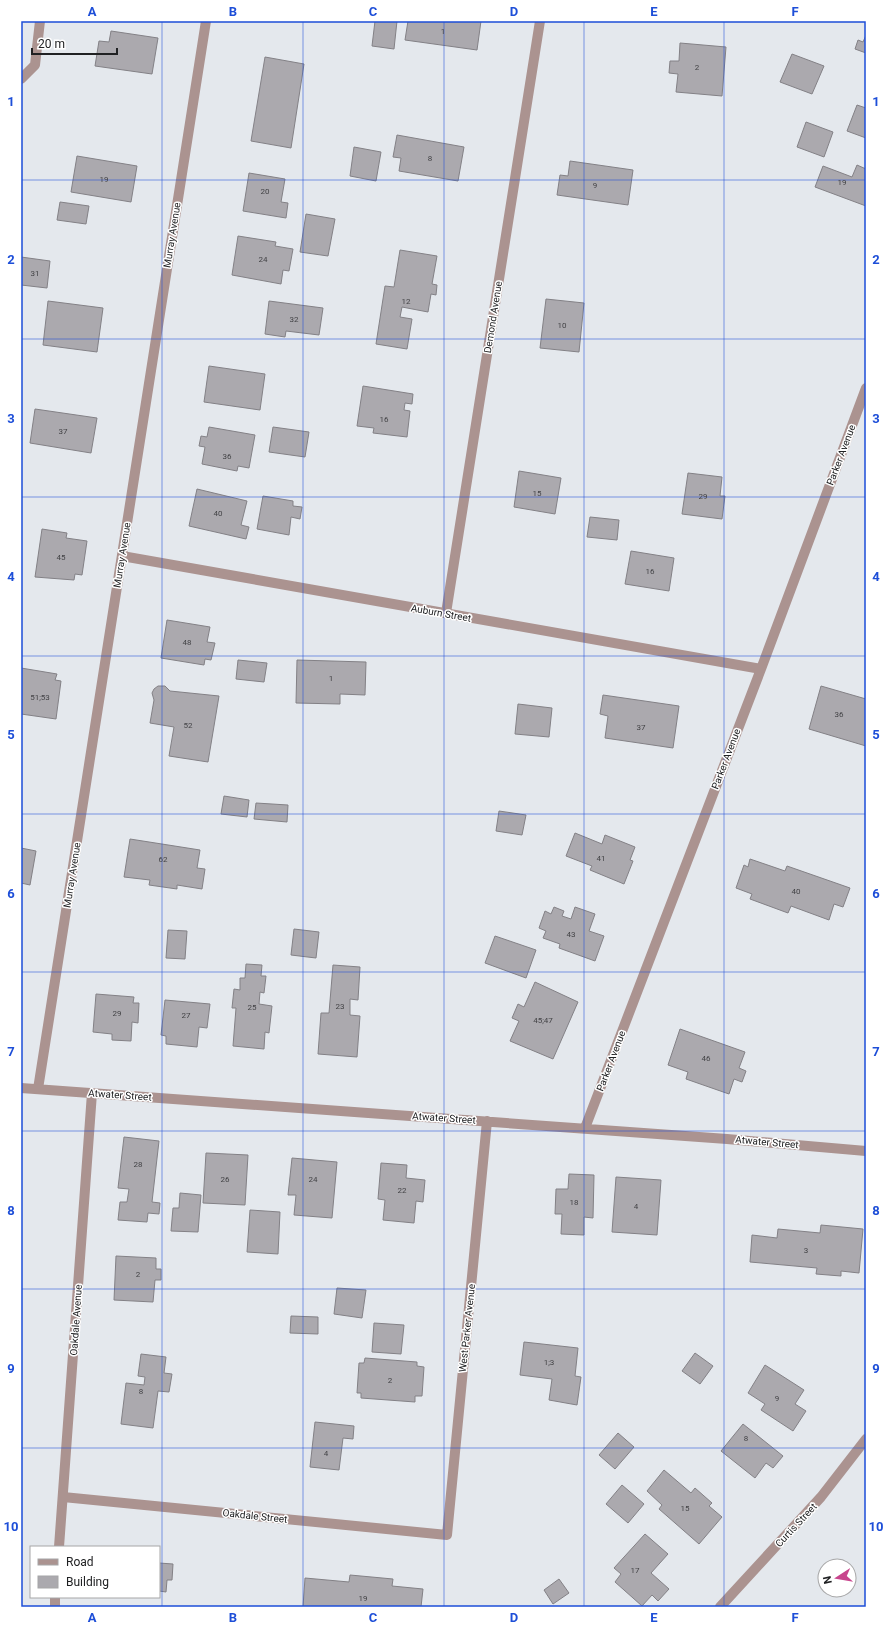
<svg xmlns="http://www.w3.org/2000/svg" width="887" height="1628" viewBox="0 0 887 1628" font-family="Roboto,sans-serif">
<style>
.building{fill:#aba9ae;stroke:#838186}
.lines{fill:none;stroke-linecap:round;stroke-linejoin:round}
.minor{stroke:#ab9390;stroke-width:10}
.grid{fill:none;stroke:#1d4ed8;stroke-width:1;stroke-opacity:0.55}
.labels{text-anchor:middle;dominant-baseline:central;stroke-width:3;stroke-linejoin:round;paint-order:stroke}
.number-label{font-size:8px;fill:#434346}
.street-label{font-size:10px;fill:#202123;stroke:#fff}
.neatline{fill:none;stroke:#1d4ed8;stroke-width:1.5}
.grid-label{font-size:13px;text-anchor:middle;font-weight:bold;fill:#1d4ed8}
</style>
<rect width="100%" height="100%" fill="#e4e8ed"/>
<path class="building" d="M375 21H397L394 49 372 46Z
M408 21H481L477 50 405 40Z
M111 31 158 38 152 74 95 66 99 41 109 42Z
M866 35V53L855 49 858 40 863 42Z
M680 43 726 47 722 96 676 92 678 74 669 73 670 61H679Z
M792 54 824 66 812 94 780 82Z
M265 57 304 64 291 148 251 141Z
M857 105 866 108V138L847 131Z
M806 122 833 132 824 157 797 147Z
M397 135 464 147 458 181 399 171 401 158 393 157Z
M354 147 381 152 376 181 350 176Z
M77 156 137 166 131 202 71 192Z
M570 161 633 170 628 205 557 195 560 175 568 176Z
M857 165 866 169V206L815 187 823 166 852 177Z
M249 173 285 179 281 202 288 203 286 218 243 211Z
M60 202 89 206 86 224 57 220Z
M306 214 335 219 328 256 300 252Z
M238 236 276 242 275 246 293 249 289 271 283 270 281 284 232 275Z
M400 250 437 256 432 284 437 285 436 295 431 294 428 312 402 307 400 317 412 319 407 349 376 344 385 286 394 287Z
M21 257 50 261 47 288 21 285Z
M546 299 584 303 579 352 540 348Z
M48 301 103 308 97 352 43 345Z
M269 301 323 308 319 335 286 331 285 337 265 334Z
M209 366 265 374 260 410 204 402Z
M363 386 413 394 412 404 405 403 404 410 410 411 407 437 373 433 374 428 357 426Z
M35 409 97 418 91 453 30 443Z
M209 427 255 435 249 468 238 466 237 471 202 464 205 447 199 446 201 436 207 437Z
M273 427 309 432 305 457 269 452Z
M519 471 561 478 555 514 514 507Z
M688 473 722 477 720 496H725L722 519 682 514Z
M197 489 247 501 241 525 249 527 246 539 189 526Z
M263 496 293 501V506L302 507 300 519 291 517 289 535 257 529Z
M590 517 619 520 617 540 587 537Z
M42 529 67 533 66 538 87 541 82 575 75 574 74 580 35 577Z
M631 551 674 558 669 591 625 584Z
M167 620 210 627 207 642 215 643 211 660 205 659 204 665 161 658Z
M238 660 267 663 264 682 236 679Z
M297 660 366 662 365 695 340 694V704L296 703Z
M21 668 57 674 55 680 61 681 56 719 21 714Z
M158 686H165L170 691 219 696 208 762 169 756 174 727 150 723 154 700 152 693 154 689Z
M821 686 866 699V746L809 729Z
M603 695 679 706 673 748 605 738 608 716 600 714Z
M518 704 552 708 549 737 515 734Z
M224 796 249 800 247 817 221 814Z
M256 803 288 805 287 822 254 819Z
M499 811 526 815 522 835 496 831Z
M575 833 602 844 605 835 635 847 630 860 633 861 624 884 590 870 592 866 566 856Z
M130 839 200 850 197 868 205 869 202 889 177 885V889L149 885 150 880 124 877Z
M21 848 36 851 30 885 21 883Z
M750 859 785 871 787 866 850 888 843 907 834 904 829 920 791 906 788 913 750 899 752 894 736 888 744 865 748 867Z
M554 907 564 911 562 916 571 919 575 907 595 914 589 931 604 936 595 961 559 948 560 944 543 938 546 931 539 928 545 911 551 914Z
M294 929 319 932 316 958 291 955Z
M168 930 187 931 185 959 166 958Z
M495 936 536 950 526 978 485 963Z
M246 964 262 965 261 976H266L264 993 260 992 259 1004 272 1006 269 1033 265 1032 264 1049 233 1046 236 1008H232L234 989 240 990V978H245Z
M333 965 360 967 358 1000 350 999V1015L360 1016 357 1057 318 1054 321 1013H329Z
M535 982 578 1002 553 1059 510 1041 519 1021 512 1018 518 1004 524 1007Z
M96 994 134 997 133 1003H139L138 1023 132 1022 131 1041 112 1040V1034L93 1032Z
M165 1000 210 1004 207 1028 199 1027 197 1047 166 1044V1036L161 1035Z
M680 1029 745 1052 739 1068 746 1071 742 1082 734 1079 729 1094 686 1079 688 1072 668 1065Z
M124 1137 159 1141 152 1202 160 1203 159 1214 148 1213 147 1222 118 1220 120 1202H127L129 1189 118 1188Z
M206 1153 248 1155 245 1205 203 1203Z
M292 1158 337 1162 332 1218 294 1215 296 1195H288Z
M381 1163 407 1165 406 1178 425 1180 423 1202 416 1201 414 1223 383 1220 385 1200 378 1199Z
M569 1174 594 1175 593 1218 584 1217V1235L561 1234 562 1214H555L556 1189H568Z
M616 1177 661 1180 657 1235 612 1232Z
M180 1193 201 1195 198 1232 171 1231 173 1208H179Z
M250 1210 280 1212 278 1254 247 1252Z
M821 1225 863 1229 859 1273 841 1271V1276L816 1274 817 1268 750 1262 752 1235 777 1238 778 1229 820 1233Z
M116 1256 156 1258V1269H161V1280H155L153 1302 114 1300Z
M337 1288 366 1290 362 1318 334 1314Z
M291 1316 318 1317V1334L290 1333Z
M374 1323 404 1325 401 1354 372 1352Z
M524 1342 578 1348 575 1376 581 1377 577 1405 549 1400 552 1379 520 1375Z
M695 1353 713 1366 700 1384 682 1371Z
M141 1354 166 1357 164 1373 172 1374 169 1392 158 1391 153 1428 121 1424 126 1383 144 1385 145 1377 138 1376Z
M365 1358 417 1362V1366L424 1367 422 1396H415V1402L361 1398V1393H357L359 1363H364Z
M765 1365 804 1390 795 1404 806 1411 793 1431 761 1410 765 1404 748 1393Z
M315 1422 354 1426 353 1439 343 1438 339 1470 310 1467Z
M743 1424 783 1456 773 1468 766 1463 755 1478 721 1451Z
M618 1433 634 1447 615 1469 599 1455Z
M664 1470 691 1493 695 1488 712 1503 709 1506 722 1517 699 1544 659 1509 662 1505 647 1491Z
M622 1485 644 1504 628 1523 606 1504Z
M645 1534 668 1554 651 1573 669 1589 658 1601 652 1595 642 1606 615 1582 621 1574 614 1568Z
M159 1563 173 1564 172 1580H167L166 1592 159 1591Z
M350 1575 393 1579 392 1586 423 1589 421 1607H303L305 1578 349 1582Z
M559 1579 569 1593 553 1604 544 1590Z"/>
<g class="lines">
<path class="minor" d="M21 79 35 65 40 21
M122 556 761 669
M446 613 540 21
M21 1088 727 1139 866 1151
M38 1089 206 21
M585 1128 761 669 866 388
M63 1497 447 1535 487 1121
M59 1547 92 1093
M55 1607V1597
M720 1607 821 1497 866 1439"/>
</g>
<path class="grid" d="M162 21V1607M303 21V1607M444 21V1607M584 21V1607M724 21V1607M21 180H866M21 339H866M21 497H866M21 656H866M21 814H866M21 972H866M21 1131H866M21 1289H866M21 1448H866"/>
<g class="labels">
<g class="number-label">
<text x="443" y="31">1</text>
<text x="697" y="67">2</text>
<text x="430" y="158">8</text>
<text x="104" y="179">19</text>
<text x="842" y="182">19</text>
<text x="595" y="185">9</text>
<text x="265" y="191">20</text>
<text x="263" y="259">24</text>
<text x="35" y="273">31</text>
<text x="406" y="301">12</text>
<text x="294" y="319">32</text>
<text x="562" y="325">10</text>
<text x="384" y="419">16</text>
<text x="63" y="431">37</text>
<text x="227" y="456">36</text>
<text x="537" y="493">15</text>
<text x="703" y="496">29</text>
<text x="218" y="513">40</text>
<text x="61" y="557">45</text>
<text x="650" y="571">16</text>
<text x="187" y="642">48</text>
<text x="331" y="678">1</text>
<text x="40" y="697">51;53</text>
<text x="839" y="714">36</text>
<text x="188" y="725">52</text>
<text x="641" y="727">37</text>
<text x="601" y="858">41</text>
<text x="163" y="859">62</text>
<text x="796" y="891">40</text>
<text x="571" y="934">43</text>
<text x="340" y="1006">23</text>
<text x="252" y="1007">25</text>
<text x="117" y="1013">29</text>
<text x="186" y="1015">27</text>
<text x="543" y="1020">45;47</text>
<text x="706" y="1058">46</text>
<text x="138" y="1164">28</text>
<text x="225" y="1179">26</text>
<text x="313" y="1179">24</text>
<text x="402" y="1190">22</text>
<text x="574" y="1202">18</text>
<text x="636" y="1206">4</text>
<text x="806" y="1250">3</text>
<text x="138" y="1274">2</text>
<text x="549" y="1362">1;3</text>
<text x="390" y="1380">2</text>
<text x="141" y="1391">8</text>
<text x="777" y="1398">9</text>
<text x="746" y="1438">8</text>
<text x="326" y="1453">4</text>
<text x="685" y="1508">15</text>
<text x="635" y="1570">17</text>
<text x="363" y="1598">19</text>
</g>
<g class="street-label">
<text transform="translate(172 235) rotate(-81)">Murray Avenue</text>
<text transform="translate(493 317) rotate(-81)">Demond Avenue</text>
<text transform="translate(841 455) rotate(-69)">Parker Avenue</text>
<text transform="translate(122 555) rotate(-81)">Murray Avenue</text>
<text transform="translate(441 613) rotate(10)">Auburn Street</text>
<text transform="translate(726 759) rotate(-69)">Parker Avenue</text>
<text transform="translate(72 875) rotate(-81)">Murray Avenue</text>
<text transform="translate(611 1061) rotate(-69)">Parker Avenue</text>
<text transform="translate(120 1095) rotate(4)">Atwater Street</text>
<text transform="translate(444 1118) rotate(4)">Atwater Street</text>
<text transform="translate(767 1142) rotate(5)">Atwater Street</text>
<text transform="translate(76 1320) rotate(-86)">Oakdale Avenue</text>
<text transform="translate(467 1328) rotate(-84)">West Parker Avenue</text>
<text transform="translate(255 1516) rotate(6)">Oakdale Street</text>
<text transform="translate(796 1525) rotate(-47)">Curtis Street</text>
</g>
</g>
<rect width="887" height="1628" fill="none" stroke="#ffffff" stroke-width="44"/>
<rect x="30" y="1546" width="130" height="52" fill="#ffffff" stroke="#a6a6a7"/>
<rect x="38" y="1559" width="20" height="6" fill="#ab9390" stroke="#a6a6a7"/>
<text x="66" y="1566" font-size="12" fill="#202123">Road</text>
<rect x="38" y="1576" width="20" height="12" fill="#aba9ae" stroke="#a6a6a7"/>
<text x="66" y="1586" font-size="12" fill="#202123">Building</text>
<g transform="translate(837 1578) rotate(258)"><circle r="19" fill="#ffffff" stroke="#a6a6a7"/>
<path d="M0-3L7 15L0 10L-7 15Z" fill="#c8458d"/>
<text y="-6" font-size="11" font-weight="bold" text-anchor="middle" fill="#202123">N</text>
</g>
<path d="M32 48v6h85v-6" fill="none" stroke="#202123" stroke-width="2"/>
<text x="38" y="48" font-size="12" fill="#202123" stroke="#ffffff" stroke-width="3" paint-order="stroke">20 m</text>
<rect x="22" y="22" width="843" height="1584" class="neatline"/>
<g class="grid-label">
<text x="92" y="16">A</text>
<text x="233" y="16">B</text>
<text x="373" y="16">C</text>
<text x="514" y="16">D</text>
<text x="654" y="16">E</text>
<text x="795" y="16">F</text>
<text x="11" y="106">1</text>
<text x="876" y="106">1</text>
<text x="11" y="264">2</text>
<text x="876" y="264">2</text>
<text x="11" y="423">3</text>
<text x="876" y="423">3</text>
<text x="11" y="581">4</text>
<text x="876" y="581">4</text>
<text x="11" y="739">5</text>
<text x="876" y="739">5</text>
<text x="11" y="898">6</text>
<text x="876" y="898">6</text>
<text x="11" y="1056">7</text>
<text x="876" y="1056">7</text>
<text x="11" y="1215">8</text>
<text x="876" y="1215">8</text>
<text x="11" y="1373">9</text>
<text x="876" y="1373">9</text>
<text x="11" y="1531">10</text>
<text x="876" y="1531">10</text>
<text x="92" y="1622">A</text>
<text x="233" y="1622">B</text>
<text x="373" y="1622">C</text>
<text x="514" y="1622">D</text>
<text x="654" y="1622">E</text>
<text x="795" y="1622">F</text>
</g>
</svg>
